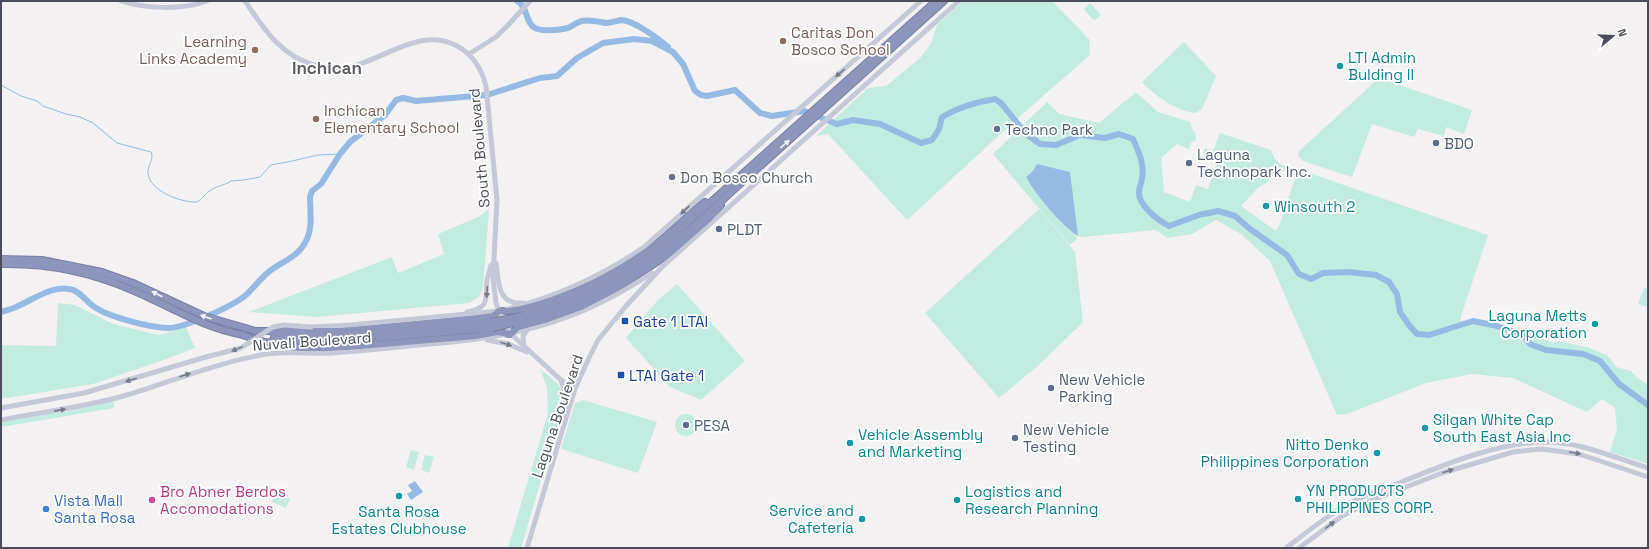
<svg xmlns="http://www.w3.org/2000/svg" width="1649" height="549" viewBox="0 0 1649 549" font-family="'Space Grotesk',sans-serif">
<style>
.green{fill:#c3ece0}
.water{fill:#95bbe5}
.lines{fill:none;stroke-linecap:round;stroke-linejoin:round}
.stream{stroke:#95bbe5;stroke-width:1}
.river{stroke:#95bbe5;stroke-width:6}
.highway-casing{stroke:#787fa6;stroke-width:8}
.secondary{stroke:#c5c8d7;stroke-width:5}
.highway{stroke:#8d95ba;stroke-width:6}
.highway-bridge-casing{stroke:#787fa6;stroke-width:8;stroke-linecap:butt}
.secondary-bridge{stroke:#c5c8d7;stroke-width:5}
.highway-bridge{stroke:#8d95ba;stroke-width:6}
.oneway{fill:#757987}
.oneway2{fill:#f4f4f8}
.education-dot{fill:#8d6e63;stroke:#fff;stroke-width:1.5}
.culture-dot{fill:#0f9aa8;stroke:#fff;stroke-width:1.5}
.service-dot{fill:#5c6f8a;stroke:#fff;stroke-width:1.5}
.worship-dot{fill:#6b7280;stroke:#fff;stroke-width:1.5}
.transit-dot{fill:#1a4fb4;stroke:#fff;stroke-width:1.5}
.hotel-dot{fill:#d1479c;stroke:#fff;stroke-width:1.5}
.shop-dot{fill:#3f7fe0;stroke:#fff;stroke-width:1.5}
.labels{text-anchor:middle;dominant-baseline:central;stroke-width:3.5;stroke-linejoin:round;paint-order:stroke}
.education-label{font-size:15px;fill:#785e54;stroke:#fff;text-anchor:start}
.culture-label{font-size:15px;fill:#0d838f;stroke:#fff;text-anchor:start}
.service-label{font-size:15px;fill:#4e5e75;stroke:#fff;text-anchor:start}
.street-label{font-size:15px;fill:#4a4e5c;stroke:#fff}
.worship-label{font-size:15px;fill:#5b616d;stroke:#fff;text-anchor:start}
.transit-label{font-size:15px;fill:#164399;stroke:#fff;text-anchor:start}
.hotel-label{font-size:15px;fill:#b23c85;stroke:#fff;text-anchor:start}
.shop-label{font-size:15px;fill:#366cbe;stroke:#fff;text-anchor:start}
.quarter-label{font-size:17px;font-weight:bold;fill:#5d5e65;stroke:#fff}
</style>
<rect width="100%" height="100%" fill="#f3f1f1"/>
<path class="green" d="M963 1H1052L1089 39 1090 55 1019 117 907 220 828 134 816 136 868 88 886 86 920 58 931 44 937 25Z
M1090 3 1101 15 1094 21 1084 9Z
M1184 42 1216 76 1202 109 1196 113C1176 111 1155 96 1142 82Z
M1379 78 1472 110 1464 134 1446 127 1444 136 1418 129 1414 137 1372 124 1352 177 1303 161 1299 157 1298 152Z
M1136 92 1158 112 1190 122 1193 131 1195 132 1196 140 1191 142 1189 149 1177 144 1161 158 1164 192 1190 202 1196 185 1208 189 1218 159 1203 154 1205 148 1213 151 1220 133 1271 150C1275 162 1279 165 1291 167L1271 177 1268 182 1259 187 1241 206 1276 231 1280 224 1298 169 1488 235 1461 316V324L1473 321 1515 332 1519 327 1553 343 1558 341 1590 348 1608 356 1616 367 1631 371 1636 377 1648 385V464L1610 452 1617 429 1615 408 1602 399 1587 412 1513 378 1472 374 1426 383 1347 414 1337 415 1270 261 1241 234 1216 220 1192 234 1168 238 1155 230 1083 237 1078 236 1075 218 1033 171 1026 177C1035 194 1050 209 1063 223 1068 228 1075 232 1077 239L1070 245 993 154 1047 102 1059 114 1099 123Z
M489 209 483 288 479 297 469 303 317 317 249 312 392 257 398 273 444 254 438 234 478 217Z
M1039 209 1075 252 1083 322 1040 364 999 398 925 313Z
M677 284 745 361 701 400 670 387 626 338 657 301Z
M1644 288 1648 289V307L1638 304Z
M58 303 75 305 113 324 159 335 186 327 195 348 161 361 93 384 1 399V345L56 346Z
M540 369C552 379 564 385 564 402L521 548H508L548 413 547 387Z
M583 400 657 422 638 473 561 449 575 403Z
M114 401V408L1 427V423L7 421 70 411Z
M675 425a11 11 0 1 1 22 0a11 11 0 1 1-22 0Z
M411 450 419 452 414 470 406 467Z
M425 455 434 457 429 473 421 470Z
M276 493 290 499 286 508 272 502Z"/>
<path class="water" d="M1037 164 1070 172 1078 236C1062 226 1035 194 1026 177L1033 171Z
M415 481 423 492 411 500 407 494 412 491 408 485Z"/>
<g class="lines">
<path class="stream" d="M1 85 21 96 37 101 43 106 66 114 80 117 93 123 117 143 151 152C154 159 149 164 148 170 146 190 181 203 197 202 203 199 205 193 211 190 219 185 223 186 231 181L244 180 260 177 271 165 292 161 318 155 340 154"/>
<path class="river" d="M517 1C528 6 525 23 535 28 542 32 560 30 568 28 573 26 577 22 582 21 589 19 599 22 606 23 611 23 616 21 621 20 633 20 659 39 668 47
M1 312C7 310 13 309 18 306 34 299 51 286 69 289 80 290 87 303 96 308 110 317 151 328 168 328 185 328 233 306 246 295 255 287 261 277 271 270 285 260 298 257 306 241 313 228 310 211 310 197L312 191 321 184 340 154 350 142 385 115 396 100 403 98 416 101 487 95 540 78 557 76 577 58 603 43 634 39 652 41 673 52 683 64 695 91 701 95 707 96 735 90 760 113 772 116 804 111 837 124 853 120 880 124 921 143 932 140 939 129 942 117C959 107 976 102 995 99L1001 103 1026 134 1040 144 1056 145 1080 135 1105 138 1119 134 1133 139C1138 150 1145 165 1142 178 1142 182 1139 188 1139 193 1139 206 1159 221 1169 226L1199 215 1218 211 1235 216 1250 229 1287 255 1299 274 1311 279 1323 273 1349 272 1376 275 1389 282 1397 294 1400 312 1409 325 1417 334 1429 335 1473 321 1493 325 1522 334 1530 344 1546 350 1583 354 1600 361 1619 384 1648 405"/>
<g class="highway-casing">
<path id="highway" d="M1 259 42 260 102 272 133 283 204 316 259 332
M1 264C46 263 91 272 132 290 170 306 203 328 244 335
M513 318C566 304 612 282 657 250L936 1
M513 323C559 311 601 295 640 268 682 240 719 202 757 169 820 113 881 57 944 1
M255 331H345L471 319 493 316 499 311C516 312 532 306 549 301 587 288 624 269 656 244 673 231 688 215 705 202
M242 335 265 342 301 348 348 347 476 336 497 332 511 334 518 327 548 319 581 307 624 284 669 254 709 219 721 205
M274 335 302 337H336L491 322
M273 340 322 343 492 328"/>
</g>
<path class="secondary" d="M121 1C145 9 184 10 207 1
M245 1C265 31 281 56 317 66 322 67 327 69 332 69 375 71 419 19 462 49 475 58 482 70 486 86L497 200 493 278 496 303 504 322 511 334 561 380 575 389
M469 54 496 37 510 23 530 1
M496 263C499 282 497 305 523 303
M507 309C556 297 602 276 644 247L921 1
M467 312C491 308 485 298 487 280 488 275 490 270 491 265
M311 327 351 325 499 311
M487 340 508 344 527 352
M524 346 523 336 527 330
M561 380 566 397V413
M1 408 84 393 206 357
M1 420C43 412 86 407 127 395 174 381 218 362 267 354 288 351 310 354 331 353 361 351 390 348 419 345 467 341 513 336 559 320 592 309 623 292 652 273
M527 548 566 418 575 389 588 360 598 340 626 306 662 267 959 1
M1286 548C1302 536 1318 523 1335 512 1356 498 1380 490 1404 481 1446 464 1499 442 1546 442 1581 442 1615 458 1648 468
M1299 548 1342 516 1370 501 1442 473 1513 452 1541 449 1579 454 1648 477"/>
<use href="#highway" class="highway"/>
<g class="highway-bridge-casing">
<path id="highway-bridge" d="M491 322 513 318
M492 328 513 323"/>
</g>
<path class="secondary-bridge" d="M206 357 241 348 273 327 284 325 311 327"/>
<use href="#highway-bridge" class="highway-bridge"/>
</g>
<defs><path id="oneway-solid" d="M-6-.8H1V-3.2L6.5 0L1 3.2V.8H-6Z"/></defs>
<g class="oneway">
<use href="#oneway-solid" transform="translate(840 73) rotate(139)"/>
<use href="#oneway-solid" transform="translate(685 210) rotate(137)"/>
<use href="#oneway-solid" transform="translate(487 292) rotate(94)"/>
<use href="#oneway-solid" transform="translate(506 344) rotate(17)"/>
<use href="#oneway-solid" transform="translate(237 349) rotate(158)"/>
<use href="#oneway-solid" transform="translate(185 375) rotate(-18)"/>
<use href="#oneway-solid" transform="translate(131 380) rotate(163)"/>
<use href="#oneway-solid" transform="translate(60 410) rotate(-9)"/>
<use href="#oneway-solid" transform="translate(1575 453) rotate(10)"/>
<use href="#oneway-solid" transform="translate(1448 471) rotate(-18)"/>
<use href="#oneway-solid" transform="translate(1330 525) rotate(-37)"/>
</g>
<g class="oneway2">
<use href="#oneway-solid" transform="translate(785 144) rotate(-41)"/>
<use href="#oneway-solid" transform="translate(157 294) rotate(-153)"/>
<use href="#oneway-solid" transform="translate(206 317) rotate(-160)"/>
</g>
<g class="education-dot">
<circle cx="783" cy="41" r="4"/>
<circle cx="255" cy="50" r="4"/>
<circle cx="316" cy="119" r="4"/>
</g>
<g class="culture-dot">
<circle cx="1340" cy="66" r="4"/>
<circle cx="1266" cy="206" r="4"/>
<circle cx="1595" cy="324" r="4"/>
<circle cx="1425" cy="428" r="4"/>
<circle cx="850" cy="443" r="4"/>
<circle cx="1377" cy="453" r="4"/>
<circle cx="399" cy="496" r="4"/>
<circle cx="1298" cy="499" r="4"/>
<circle cx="957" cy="500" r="4"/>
<circle cx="862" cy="519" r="4"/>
</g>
<g class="service-dot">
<circle cx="997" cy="129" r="4"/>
<circle cx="1436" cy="143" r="4"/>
<circle cx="1189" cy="163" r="4"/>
<circle cx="719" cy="229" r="4"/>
<circle cx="1051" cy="388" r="4"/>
<circle cx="686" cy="425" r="4"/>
<circle cx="1015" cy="438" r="4"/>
</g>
<circle class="worship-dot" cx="672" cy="177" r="4"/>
<g class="transit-dot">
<rect x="621" y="317" width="8" height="8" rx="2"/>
<rect x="617" y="371" width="8" height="8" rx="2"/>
</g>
<circle class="hotel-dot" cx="152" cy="500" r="4"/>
<circle class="shop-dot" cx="46" cy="509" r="4"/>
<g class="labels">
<g class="education-label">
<text x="791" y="32">Caritas Don<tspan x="791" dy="17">Bosco School</tspan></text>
<text x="247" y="41" text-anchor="end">Learning<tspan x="247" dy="17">Links Academy</tspan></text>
<text x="324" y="110">Inchican<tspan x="324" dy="17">Elementary School</tspan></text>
</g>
<g class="culture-label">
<text x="1348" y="57">LTI Admin<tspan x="1348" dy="17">Bulding II</tspan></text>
<text x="1274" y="206">Winsouth 2</text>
<text x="1587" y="315" text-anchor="end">Laguna Metts<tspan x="1587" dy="17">Corporation</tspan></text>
<text x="1433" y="419">Silgan White Cap<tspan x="1433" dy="17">South East Asia Inc</tspan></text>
<text x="858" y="434">Vehicle Assembly<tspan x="858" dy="17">and Marketing</tspan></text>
<text x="1369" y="444" text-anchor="end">Nitto Denko<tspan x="1369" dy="17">Philippines Corporation</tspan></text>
<text x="1306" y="490">YN PRODUCTS<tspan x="1306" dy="17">PHILIPPINES CORP.</tspan></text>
<text x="965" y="491">Logistics and<tspan x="965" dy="17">Research Planning</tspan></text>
<text x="854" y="510" text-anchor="end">Service and<tspan x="854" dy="17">Cafeteria</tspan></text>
<text x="399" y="511" text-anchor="middle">Santa Rosa<tspan x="399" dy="17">Estates Clubhouse</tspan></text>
</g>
<g class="service-label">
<text x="1005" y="129">Techno Park</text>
<text x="1444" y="143">BDO</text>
<text x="1197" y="154">Laguna<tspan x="1197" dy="17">Technopark Inc.</tspan></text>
<text x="727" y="229">PLDT</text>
<text x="1059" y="379">New Vehicle<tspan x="1059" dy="17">Parking</tspan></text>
<text x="694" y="425">PESA</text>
<text x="1023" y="429">New Vehicle<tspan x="1023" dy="17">Testing</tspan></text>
</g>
<g class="street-label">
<text transform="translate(479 148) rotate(-95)">South Boulevard</text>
<text transform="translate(312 341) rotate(-4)">Nuvali Boulevard</text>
<text transform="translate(557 416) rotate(-71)">Laguna Boulevard</text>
</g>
<g class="worship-label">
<text x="680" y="177">Don Bosco Church</text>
</g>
<g class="transit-label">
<text x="633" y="321">Gate 1 LTAI</text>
<text x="629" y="375">LTAI Gate 1</text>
</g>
<g class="hotel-label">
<text x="160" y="491">Bro Abner Berdos<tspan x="160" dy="17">Accomodations</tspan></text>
</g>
<g class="shop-label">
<text x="54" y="500">Vista Mall<tspan x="54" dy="17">Santa Rosa</tspan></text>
</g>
<g class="quarter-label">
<text x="327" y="68">Inchican</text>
</g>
</g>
<rect width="1649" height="549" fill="none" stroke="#4a4e5c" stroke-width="4"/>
<g transform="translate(1613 36) rotate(71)" stroke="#ffffff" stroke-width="3" paint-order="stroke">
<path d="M0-3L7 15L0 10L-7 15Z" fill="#4a4e5c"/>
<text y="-6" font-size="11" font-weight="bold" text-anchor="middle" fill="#4a4e5c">N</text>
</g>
</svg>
